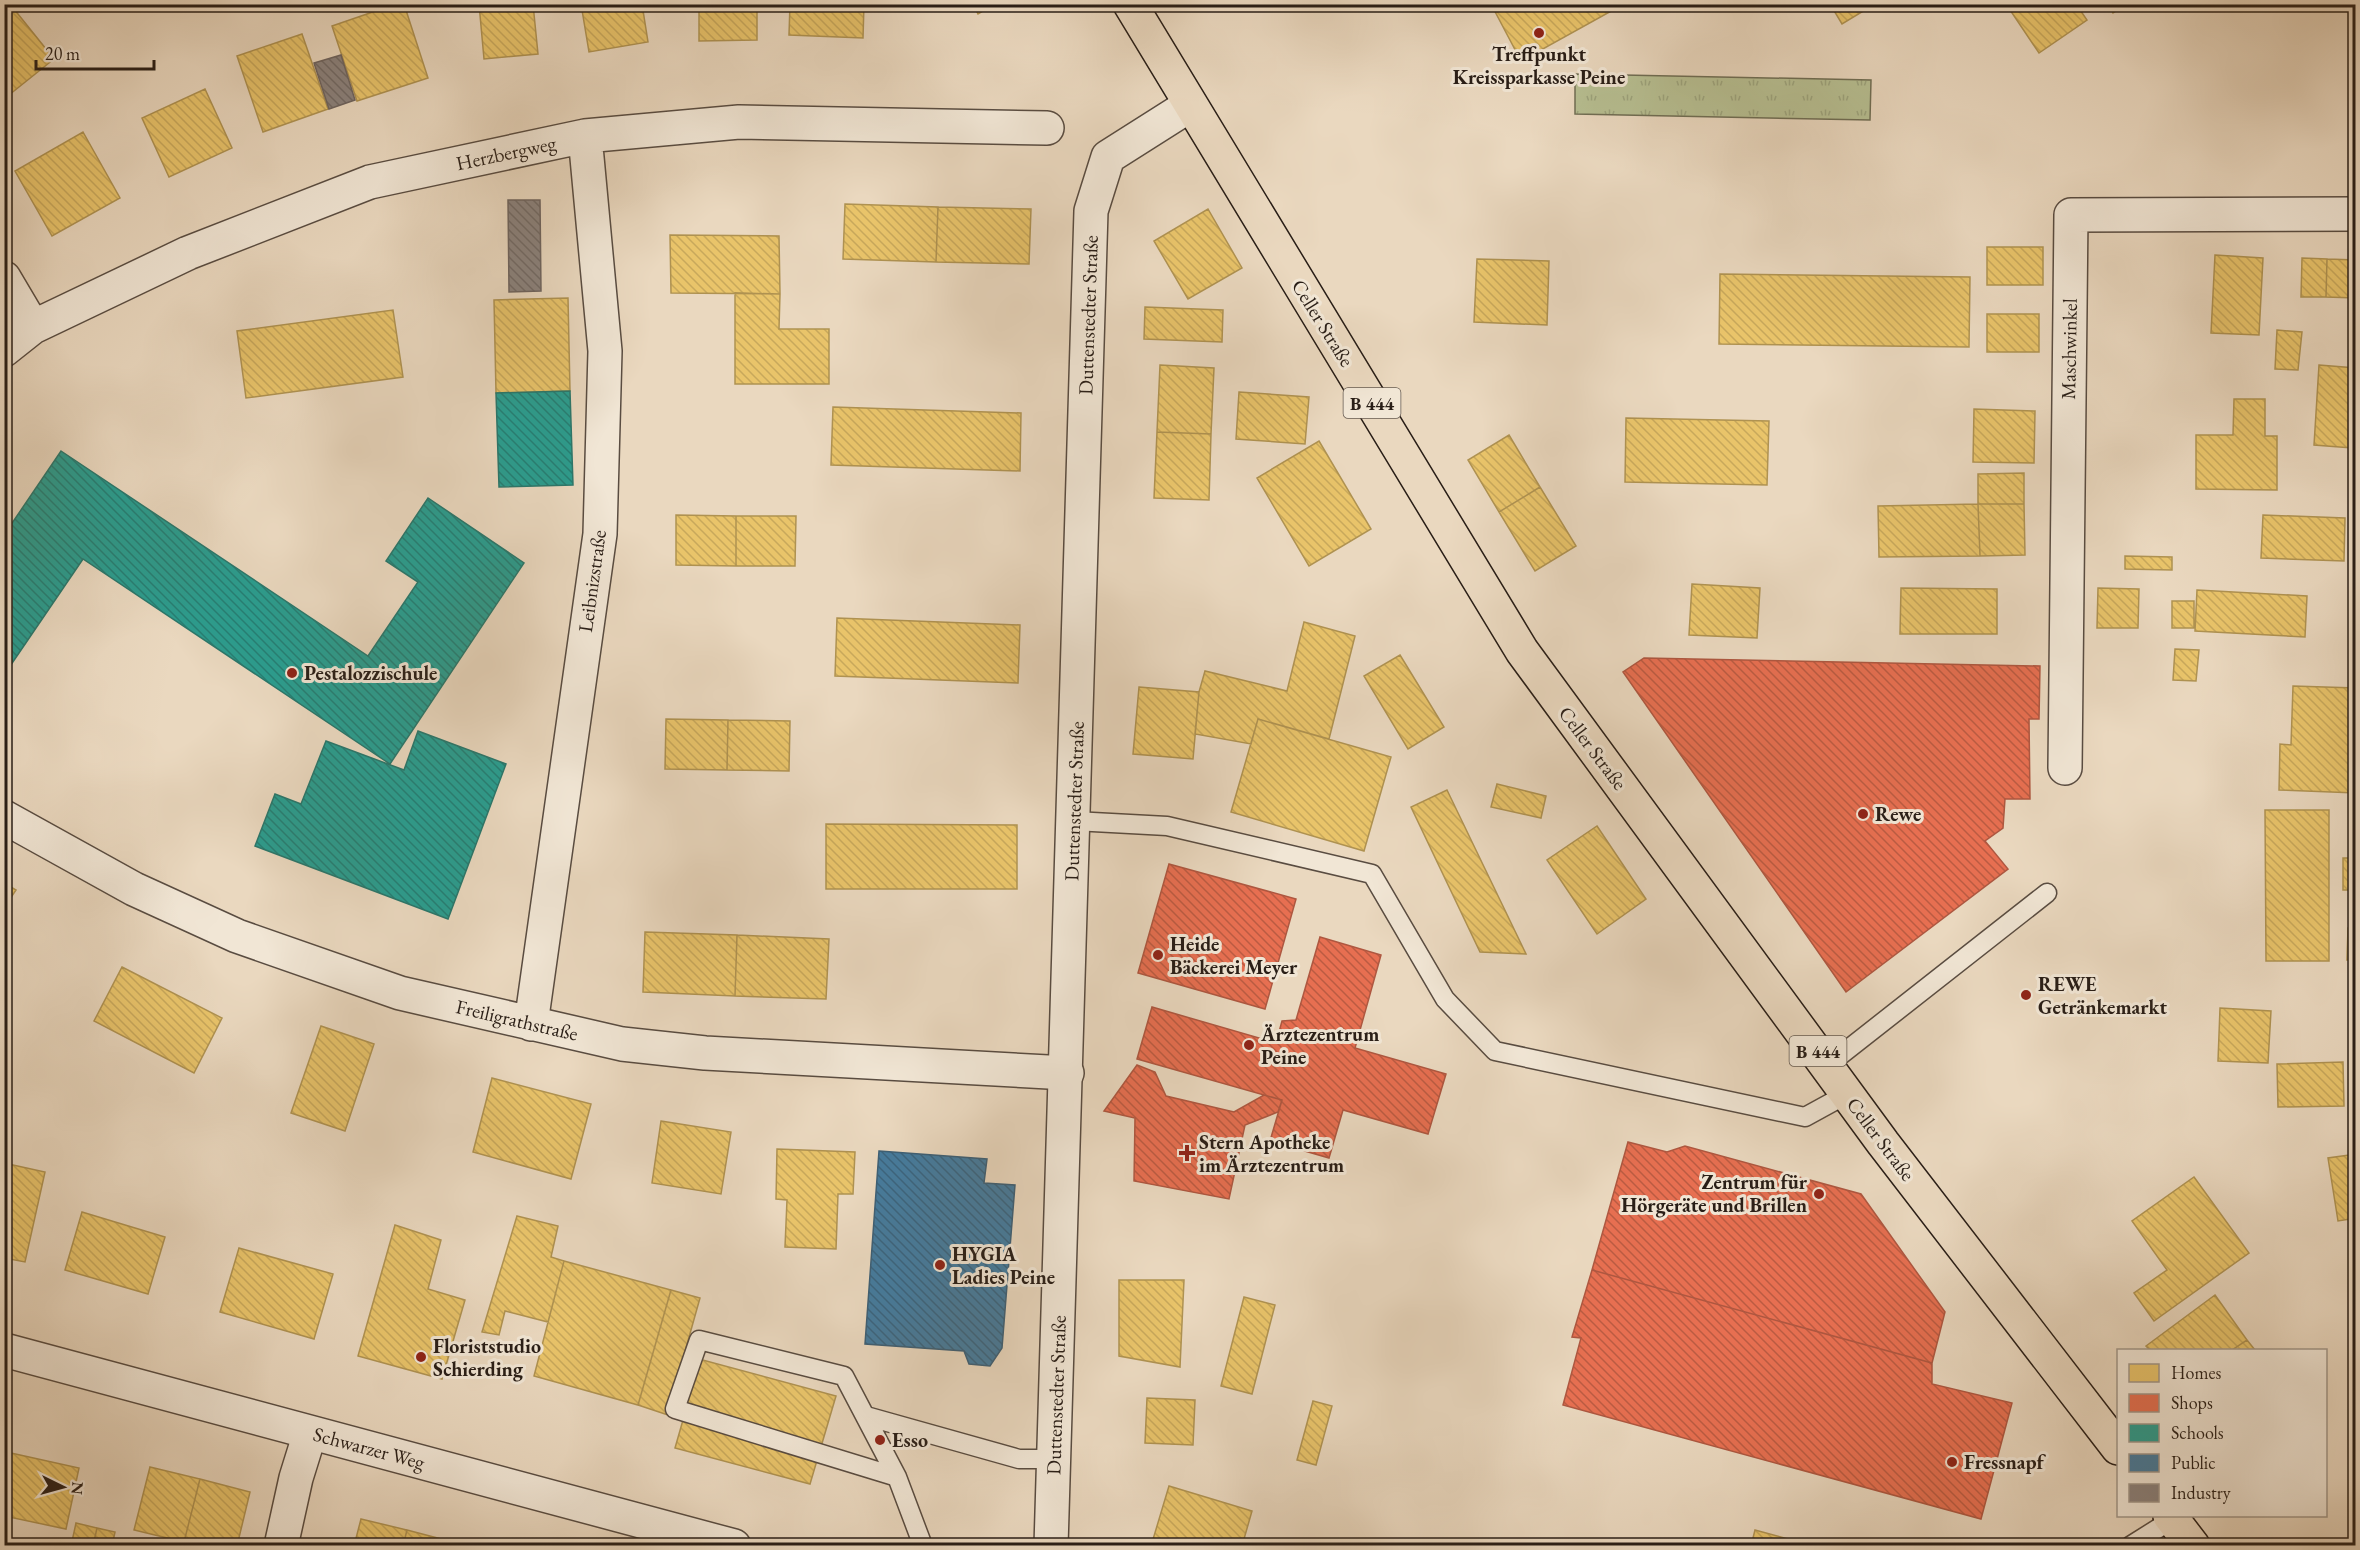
<svg xmlns="http://www.w3.org/2000/svg" width="2360" height="1550" viewBox="0 0 2360 1550" font-family="'EB Garamond',serif">
<style>
.park{fill:url(#park-tufts);stroke:#706e54;stroke-width:1.5}
.homes{fill:url(#homes-back-hatch);stroke:#af9251;stroke-width:1.5}
.shops{fill:url(#shops-back-hatch);stroke:#ae5740;stroke-width:1.5}
.schools{fill:url(#schools-back-hatch);stroke:#2a776b;stroke-width:1.5}
.public{fill:url(#public-back-hatch);stroke:#3d5f75;stroke-width:1.5}
.industry{fill:url(#industry-back-hatch);stroke:#6d635e;stroke-width:1.5}
.lines{fill:none;stroke-linecap:round;stroke-linejoin:round}
.service-casing{stroke:#594c41;stroke-width:21}
.minor-casing{stroke:#594c41;stroke-width:36}
.tertiary-casing{stroke:#594c41;stroke-width:36}
.primary-casing{stroke:#291e17;stroke-width:36}
.service{stroke:#f1e6d5;stroke-width:18}
.minor{stroke:#f1e6d5;stroke-width:33}
.tertiary{stroke:#f1e6d5;stroke-width:33}
.primary{stroke:#ead8bf;stroke-width:33}
.poi-dot{fill:#8f2418;stroke:#f1e6d5;stroke-width:2}
.labels{text-anchor:middle;dominant-baseline:central;stroke-width:6;stroke-linejoin:round;paint-order:stroke}
.shield{fill:#f1e6d5;stroke:#655a50;stroke-width:1.5}
.shield-label{font-size:18px;font-weight:bold;fill:#291e17}
.poi-label{font-size:20px;font-weight:bold;fill:#291e17;stroke:#f1e6d5;text-anchor:start}
.street-label{font-size:20px;fill:#291e17;stroke:#f1e6d5}
</style>
<defs>
<pattern id="park-tufts" width="24" height="20" patternUnits="userSpaceOnUse" patternTransform="scale(1.5)"><rect width="24" height="20" fill="#b7bf92"/><path d="M3 7l-1-3M5 7V3M7 7l1-3M15 17l-1-3M17 17v-4M19 17l1-3" fill="none" stroke="#9da47d"/></pattern>
<pattern id="homes-back-hatch" width="6" height="6" patternUnits="userSpaceOnUse" patternTransform="scale(1.5)"><rect width="6" height="6" fill="#e9c46a"/><path d="M-1 5l2 2M0 0l6 6M5-1l2 2" fill="none" stroke="#c8a85b"/></pattern>
<pattern id="shops-back-hatch" width="6" height="6" patternUnits="userSpaceOnUse" patternTransform="scale(1.5)"><rect width="6" height="6" fill="#e76f51"/><path d="M-1 5l2 2M0 0l6 6M5-1l2 2" fill="none" stroke="#bb5b42"/></pattern>
<pattern id="schools-back-hatch" width="6" height="6" patternUnits="userSpaceOnUse" patternTransform="scale(1.5)"><rect width="6" height="6" fill="#2a9d8f"/><path d="M-1 5l2 2M0 0l6 6M5-1l2 2" fill="none" stroke="#247f74"/></pattern>
<pattern id="public-back-hatch" width="6" height="6" patternUnits="userSpaceOnUse" patternTransform="scale(1.5)"><rect width="6" height="6" fill="#457b9d"/><path d="M-1 5l2 2M0 0l6 6M5-1l2 2" fill="none" stroke="#3a647f"/></pattern>
<pattern id="industry-back-hatch" width="6" height="6" patternUnits="userSpaceOnUse" patternTransform="scale(1.5)"><rect width="6" height="6" fill="#8a817c"/><path d="M-1 5l2 2M0 0l6 6M5-1l2 2" fill="none" stroke="#716965"/></pattern>
</defs>
<rect width="100%" height="100%" fill="#ead8bf"/>
<filter id="stains"><feTurbulence type="fractalNoise" baseFrequency=".00333" numOctaves="4"/><feColorMatrix values="0 0 0 0 .2 0 0 0 0 .09 0 0 0 0 .02 0 0 0 .5 -.17"/></filter>
<radialGradient id="worn" r=".72"><stop offset=".6" stop-color="#630" stop-opacity="0"/><stop offset="1" stop-color="#630" stop-opacity=".3"/></radialGradient>
<path class="park" d="M1575 74 1871 80 1870 120 1575 114Z"/>
<path class="homes" d="M4 4H10L54 59 4 99Z
M396 4H404L428 78 357 101 332 26Z
M479 4H533L538 54 484 59Z
M581 4H642L648 42 589 52Z
M699 4H757V40L699 41Z
M790 4H864L863 38 789 35Z
M973 4H995L978 14Z
M1491 4H1624L1521 61Z
M1830 4H1875L1842 24Z
M2006 4H2076L2087 20 2039 53Z
M2108 4H2127L2113 13Z
M2259 4H2272L2264 10Z
M302 34 328 109 263 132 237 56Z
M205 89 232 148 169 177 142 118Z
M83 132 120 198 52 236 15 171Z
M845 204 938 207 936 262 843 259Z
M938 207 1031 209 1029 264 936 262Z
M1208 209 1242 268 1188 299 1154 241Z
M670 235 779 236 780 294 671 293Z
M1987 247H2043V285H1987Z
M2215 255 2263 258 2259 335 2211 333Z
M2302 258 2327 259 2326 297H2301Z
M1477 259 1549 261 1547 325 1474 322Z
M2327 259 2356 260V298L2326 297Z
M1720 274 1970 277 1969 347 1719 344Z
M735 293 780 294 779 329H829V384H735Z
M568 298 570 391 496 393 494 300Z
M1145 307 1223 310 1222 342 1144 339Z
M393 310 403 377 246 398 237 331Z
M1987 314H2039V352H1987Z
M2277 330 2302 332 2298 370 2275 369Z
M1160 365 1214 368 1211 434 1157 432Z
M2319 365 2356 368 2352 448 2314 445Z
M1239 392 1309 397 1305 444 1236 439Z
M2234 399H2265V436H2277V490L2196 489V435H2233Z
M833 407 1021 413 1020 471 831 465Z
M1974 409 2035 411 2034 463 1973 462Z
M1626 418 1769 421 1767 485 1625 482Z
M1157 432 1211 434 1209 500 1154 498Z
M1509 435 1540 487 1499 512 1468 460Z
M1319 441 1371 529 1309 566 1257 478Z
M2024 473V504H1978V474Z
M1540 487 1576 546 1535 571 1499 512Z
M1978 504H2024L2025 555 1980 556Z
M1978 504 1980 556 1879 557 1878 506Z
M676 515 736 516V566L676 565Z
M2263 515 2345 518 2344 561 2261 558Z
M736 516H796L795 566H736Z
M2125 556 2172 557V570L2125 569Z
M1692 584 1760 588 1757 638 1689 635Z
M1901 588 1997 589V634H1900Z
M2098 588 2139 589 2138 628H2097Z
M2197 590 2307 596 2305 637 2195 631Z
M2172 601H2194V628H2172Z
M837 618 1020 625 1018 683 835 676Z
M1304 622 1355 636 1329 739 1258 719 1251 744 1195 734 1199 692 1205 671 1287 691Z
M2175 649 2199 650 2196 681 2173 680Z
M1400 655 1444 727 1408 749 1364 676Z
M2293 686 2356 688V793L2279 790 2280 744 2291 745Z
M1139 687 1199 692 1193 759 1133 754Z
M666 719 728 720 727 770 665 769Z
M1258 719 1391 757 1364 851 1231 812Z
M728 720 790 721 789 771 727 770Z
M1497 784 1546 796 1541 818 1491 807Z
M1447 790 1526 954 1480 952 1411 807Z
M2265 810H2329V961H2266Z
M826 824 1017 825V889H826Z
M1597 826 1646 899 1597 934 1547 860Z
M2343 858H2356V890H2343Z
M4 883 16 890 4 908Z
M2348 928 2356 929V960H2347Z
M645 932 737 935 735 996 643 992Z
M737 935 829 939 826 999 735 996Z
M122 967 222 1018 194 1073 94 1021Z
M2220 1008 2271 1011 2268 1063 2218 1061Z
M321 1026 374 1044 345 1131 291 1113Z
M2343 1062 2344 1106 2278 1107 2277 1064Z
M492 1078 591 1104 571 1179 473 1152Z
M661 1121 731 1132 721 1194 652 1183Z
M777 1149 855 1152 853 1194H838L836 1249 785 1247 787 1200 776 1199Z
M2356 1154V1218L2338 1221 2328 1158Z
M4 1163 45 1172 25 1262 4 1258Z
M2194 1177 2249 1253 2154 1321 2134 1293 2167 1270 2132 1221Z
M82 1212 165 1237 148 1294 65 1270Z
M517 1216 558 1226 551 1257 564 1261 548 1322 505 1311 499 1335 482 1332Z
M395 1225 441 1240 428 1289 465 1300 442 1379 358 1356Z
M239 1248 333 1274 314 1339 220 1312Z
M564 1261 671 1290 638 1405 534 1376Z
M1119 1280H1184L1180 1367 1119 1356Z
M671 1290 700 1298 684 1355 836 1396 810 1484 675 1448 683 1420 638 1405Z
M2215 1295 2247 1340 2232 1350H2150L2146 1346Z
M1244 1297 1275 1305 1252 1394 1221 1386Z
M2247 1340 2255 1350H2232Z
M1147 1398 1195 1400 1193 1445 1145 1443Z
M1313 1401 1332 1406 1316 1465 1297 1460Z
M11 1453 79 1468 66 1529 4 1516V1484Z
M150 1467 200 1479 184 1542 134 1530Z
M200 1479 250 1492 237 1546H198L184 1542Z
M1169 1486 1252 1511 1242 1546H1151Z
M361 1519 407 1530 403 1546H354Z
M76 1523 97 1528 93 1546H71Z
M97 1528 115 1532 112 1546H93Z
M407 1530 453 1542 452 1546H403Z
M1755 1530 1814 1546H1751Z
M1383 1539 1402 1546H1380Z"/>
<path class="shops" d="M1644 658 2040 666 2039 719H2029L2030 799H2005L2003 828 1985 841 2008 869 1846 992 1623 672Z
M1169 864 1296 899 1265 1009 1138 973Z
M1320 937 1381 955 1355 1048 1446 1074 1428 1134 1343 1110 1329 1158 1270 1141 1282 1100 1137 1059 1152 1007 1276 1043 1282 1021 1296 1020Z
M1137 1065 1155 1072 1166 1096 1234 1112 1264 1095 1282 1100 1278 1112 1245 1125 1229 1199 1134 1181 1135 1118 1104 1111Z
M1628 1142 1667 1152 1685 1146 1861 1194 1945 1312 1932 1363 1592 1270Z
M1592 1270 1932 1363V1384L2012 1403 1981 1519 1563 1405 1581 1338 1572 1337Z"/>
<path class="schools" d="M570 391 573 485 499 487 496 393Z
M61 451 368 656 418 582 386 561 428 498 524 563 390 764 83 559 4 675V535Z
M418 731 506 764 448 919 255 846 275 794 301 804 326 741 404 770Z"/>
<path class="public" d="M879 1151 987 1159 984 1183 1015 1185 1002 1348 990 1366 969 1364 964 1351 865 1344Z"/>
<path class="industry" d="M341 55 355 100 329 109 314 63Z
M508 200H540L541 291 509 292Z"/>
<g class="lines">
<g class="service-casing">
<path id="service" d="M1074 821 1167 826 1372 874 1445 999 1495 1051 1805 1117 1847 1094
M1828 1065 2047 893
M866 1416 1019 1459H1053
M897 1477 675 1409 699 1340 844 1376 897 1477 923 1546
M2130 1546 2173 1519"/>
</g>
<g class="minor-casing">
<path id="minor" d="M4 278 33 327
M4 350 33 327 188 253 370 182 585 136 739 122 1047 128
M2065 768 2071 215 2356 214
M4 817 134 889 237 936 400 993 622 1044 705 1053 1067 1073
M531 1024 600 534 605 351 585 136
M281 1546 296 1478 310 1433"/>
</g>
<g class="tertiary-casing">
<path id="tertiary" d="M4 1350 734 1546
M1051 1546 1091 211 1108 157 1190 105"/>
</g>
<g class="primary-casing">
<path id="primary" d="M1130 4 1522 651 1883 1143 2118 1448
M2170 1516 2193 1546"/>
</g>
<use href="#service" class="service"/>
<use href="#minor" class="minor"/>
<use href="#tertiary" class="tertiary"/>
<use href="#primary" class="primary"/>
</g>
<g class="poi-dot">
<circle cx="1539" cy="33" r="6"/>
<circle cx="292" cy="673" r="6"/>
<circle cx="1863" cy="814" r="6"/>
<circle cx="1158" cy="955" r="6"/>
<circle cx="2026" cy="995" r="6"/>
<circle cx="1249" cy="1045" r="6"/>
<path d="M1184 1144h6v6h6v6h-6v6h-6v-6h-6v-6h6z"/>
<circle cx="1819" cy="1194" r="6"/>
<circle cx="940" cy="1265" r="6"/>
<circle cx="421" cy="1357" r="6"/>
<circle cx="880" cy="1440" r="6"/>
<circle cx="1952" cy="1462" r="6"/>
</g>
<g class="labels">
<g class="shield">
<rect x="1343.5" y="388" width="57" height="30" rx="4.5"/>
<rect x="1789.5" y="1036" width="57" height="30" rx="4.5"/>
</g>
<g class="shield-label">
<text x="1372" y="403">B 444</text>
<text x="1818" y="1051">B 444</text>
</g>
<g class="poi-label">
<text x="1539" y="54" text-anchor="middle">Treffpunkt<tspan x="1539" dy="23">Kreissparkasse Peine</tspan></text>
<text x="304" y="673">Pestalozzischule</text>
<text x="1875" y="814">Rewe</text>
<text x="1170" y="944">Heide<tspan x="1170" dy="23">Bäckerei Meyer</tspan></text>
<text x="2038" y="984">REWE<tspan x="2038" dy="23">Getränkemarkt</tspan></text>
<text x="1261" y="1034">Ärztezentrum<tspan x="1261" dy="23">Peine</tspan></text>
<text x="1199" y="1142">Stern Apotheke<tspan x="1199" dy="23">im Ärztezentrum</tspan></text>
<text x="1807" y="1182" text-anchor="end">Zentrum für<tspan x="1807" dy="23">Hörgeräte und Brillen</tspan></text>
<text x="952" y="1254">HYGIA<tspan x="952" dy="23">Ladies Peine</tspan></text>
<text x="433" y="1346">Floriststudio<tspan x="433" dy="23">Schierding</tspan></text>
<text x="892" y="1440">Esso</text>
<text x="1964" y="1462">Fressnapf</text>
</g>
<g class="street-label">
<text transform="translate(506 153) rotate(-12)">Herzbergweg</text>
<text transform="translate(1088 315) rotate(-88)">Duttenstedter Straße</text>
<text transform="translate(1323 323) rotate(58)">Celler Straße</text>
<text transform="translate(2069 349) rotate(-89)">Maschwinkel</text>
<text transform="translate(592 581) rotate(-82)">Leibnizstraße</text>
<text transform="translate(1593 748) rotate(53)">Celler Straße</text>
<text transform="translate(1074 801) rotate(-88)">Duttenstedter Straße</text>
<text transform="translate(517 1020) rotate(13)">Freiligrathstraße</text>
<text transform="translate(1881 1139) rotate(53)">Celler Straße</text>
<text transform="translate(1056 1395) rotate(-88)">Duttenstedter Straße</text>
<text transform="translate(369 1448) rotate(15)">Schwarzer Weg</text>
</g>
</g>
<rect width="2360" height="1550" fill="none" stroke="#ead8bf" stroke-width="24"/>
<rect x="6" y="6" width="2348" height="1538" fill="none" stroke="#291e17" stroke-width="3"/>
<rect x="12" y="12" width="2336" height="1526" fill="none" stroke="#291e17" stroke-width="1.5"/>
<rect x="2117" y="1349" width="210" height="168" fill="#f1e6d5" stroke="#a19689" stroke-width="1.5"/>
<rect x="2129" y="1364" width="30" height="18" fill="#e9c46a" stroke="#a19689" stroke-width="1.5"/>
<text x="2171" y="1379" font-size="18" fill="#291e17">Homes</text>
<rect x="2129" y="1394" width="30" height="18" fill="#e76f51" stroke="#a19689" stroke-width="1.5"/>
<text x="2171" y="1409" font-size="18" fill="#291e17">Shops</text>
<rect x="2129" y="1424" width="30" height="18" fill="#2a9d8f" stroke="#a19689" stroke-width="1.5"/>
<text x="2171" y="1439" font-size="18" fill="#291e17">Schools</text>
<rect x="2129" y="1454" width="30" height="18" fill="#457b9d" stroke="#a19689" stroke-width="1.5"/>
<text x="2171" y="1469" font-size="18" fill="#291e17">Public</text>
<rect x="2129" y="1484" width="30" height="18" fill="#8a817c" stroke="#a19689" stroke-width="1.5"/>
<text x="2171" y="1499" font-size="18" fill="#291e17">Industry</text>
<g transform="translate(63 1487) rotate(95)" stroke="#f1e6d5" stroke-width="4.5" paint-order="stroke">
<path d="M0-4.5L10 22L0 15L-10 22Z" fill="#291e17"/>
<text y="-9" font-size="16" font-weight="bold" text-anchor="middle" fill="#291e17">N</text>
</g>
<path d="M36 60v9h118v-9" fill="none" stroke="#291e17" stroke-width="3"/>
<text x="45" y="60" font-size="18" fill="#291e17" stroke="#f1e6d5" stroke-width="4.5" paint-order="stroke">20 m</text>
<rect width="100%" height="100%" filter="url(#stains)"/>
<rect width="100%" height="100%" fill="url(#worn)"/>
</svg>
